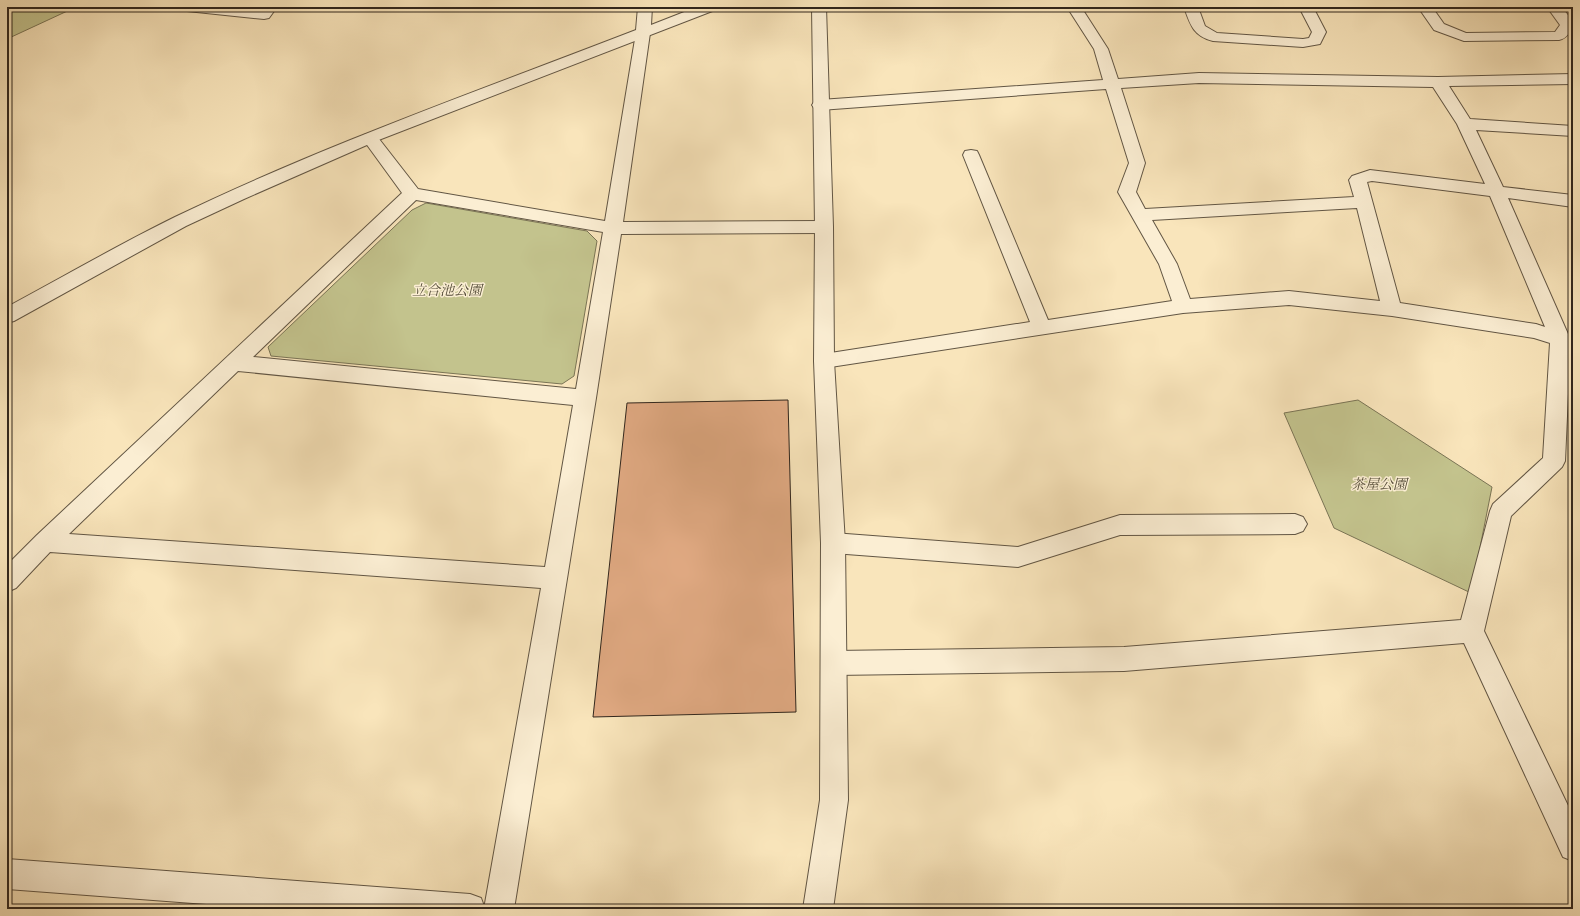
<svg xmlns="http://www.w3.org/2000/svg" width="1580" height="916" viewBox="0 0 1580 916" font-family="'IM FELL Great Primer','Noto Serif JP',serif">
<style>
.green{fill:#c3c38d;stroke:#7a7455}
.building{fill:#e1aa83;stroke:#30261d}
.lines{fill:none;stroke-linecap:round;stroke-linejoin:round}
.minor-casing{stroke:#625644;stroke-width:2}
.tertiary-casing{stroke:#625644;stroke-width:2}
.minor{fill:#fbeed3;fill-rule:evenodd}
.tertiary{fill:#fbeed3;fill-rule:evenodd}
.labels{text-anchor:middle;dominant-baseline:central;stroke-width:3;stroke-linejoin:round;paint-order:stroke}
.park-label{font-size:14px;font-style:italic;fill:#554d39;stroke:#fbeed3}
</style>
<rect width="100%" height="100%" fill="#f9e5bb"/>
<filter id="stains"><feTurbulence type="fractalNoise" baseFrequency=".005" numOctaves="4"/><feColorMatrix values="0 0 0 0 .2 0 0 0 0 .09 0 0 0 0 .02 0 0 0 .5 -.17"/></filter>
<radialGradient id="worn" r=".72"><stop offset=".6" stop-color="#630" stop-opacity="0"/><stop offset="1" stop-color="#630" stop-opacity=".3"/></radialGradient>
<path class="green" d="M7 7H76L7 39Z
M426 203 587 231 597 241 574 376 562 384 271 356 268 347 412 210Z
M1358 400 1492 487 1471 593 1334 528 1284 413Z"/>
<path class="building" d="M788 400 796 712 593 717 627 403Z"/>
<g class="lines">
<g class="minor-casing">
<path id="minor" d="M180 7H228L260 10 263 7H277L269 18 264 19 187 11 182 10Z
M1067 7H1081L1108 49 1118 79 1199 73 1438 77 1573 74V84L1449 86 1470 119 1573 126V136L1476 130 1503 187 1573 195V207L1508 198 1568 334 1573 336V348L1570 349 1565 461 1562 467 1511 516 1484 631 1573 816V861L1563 857 1464 643 1124 671 834 675 825 671 821 663 825 655 834 651 1124 647 1461 620 1490 511 1493 504 1543 458 1550 343 1534 338 1392 316 1289 305 1183 313 824 368 817 366 814 361 817 356 824 354 1030 322 963 155 965 151 971 150 977 151 979 155 1048 320 1172 301 1159 264 1118 192 1129 163 1106 89 820 110 814 108 812 105 814 102 820 100 1103 80 1094 49ZM1199 83 1433 87 1457 124 1485 184 1370 170 1352 176 1349 180 1354 197 1145 209 1136 192 1145 163 1121 88ZM1372 181 1490 196 1545 327 1536 324 1400 303 1367 182ZM1357 208 1380 301 1289 291 1190 299 1177 264 1152 220Z
M1184 7H1198L1205 26 1217 33 1303 39 1309 38 1312 32 1299 7H1313L1326 32 1320 44 1303 47 1213 41C1193 36 1190 24 1184 7Z
M1418 7H1432L1444 24 1466 33 1555 32 1560 25 1547 7H1561C1568 15 1577 23 1569 33 1566 37 1564 39 1559 40L1464 41 1434 30Z
M643 29 648 30 650 33 623 222 824 221 830 223 833 227 830 231 824 233 621 234 596 398 514 909H484L541 588 50 552 16 588 7 592V565L37 535 402 193 362 138 364 135 370 133 376 135 418 189 605 221 636 33 638 30ZM416 200 603 232 576 389 253 357ZM238 371 573 405 545 567 69 534Z
M1295 514 1303 517 1307 524 1303 531 1295 534 1120 535 1018 567 833 553 825 550 821 543 825 536 833 533 1018 547 1120 515Z"/>
</g>
<g class="tertiary-casing">
<path id="tertiary" d="M638 7H652L651 25 697 7H717L715 10 376 141 244 199 186 226 14 321 7 323V307C63 277 118 245 175 217 324 145 481 90 636 30Z
M812 7H826L833 227 834 361 845 543 848 800 833 909H803L820 800 821 543 814 361 815 227Z
M7 859 470 894 481 898 485 909H274L7 889Z"/>
</g>
<use href="#minor" class="minor"/>
<use href="#tertiary" class="tertiary"/>
</g>
<g class="labels">
<g class="park-label">
<text x="447" y="290">立合池公園</text>
<text x="1379" y="484">茶屋公園</text>
</g>
</g>
<rect width="1580" height="916" fill="none" stroke="#f9e5bb" stroke-width="24"/>
<rect x="8" y="8" width="1564" height="900" fill="none" stroke="#30261d" stroke-width="2"/>
<rect x="12" y="12" width="1556" height="892" fill="none" stroke="#30261d"/>
<rect width="100%" height="100%" filter="url(#stains)"/>
<rect width="100%" height="100%" fill="url(#worn)"/>
</svg>
